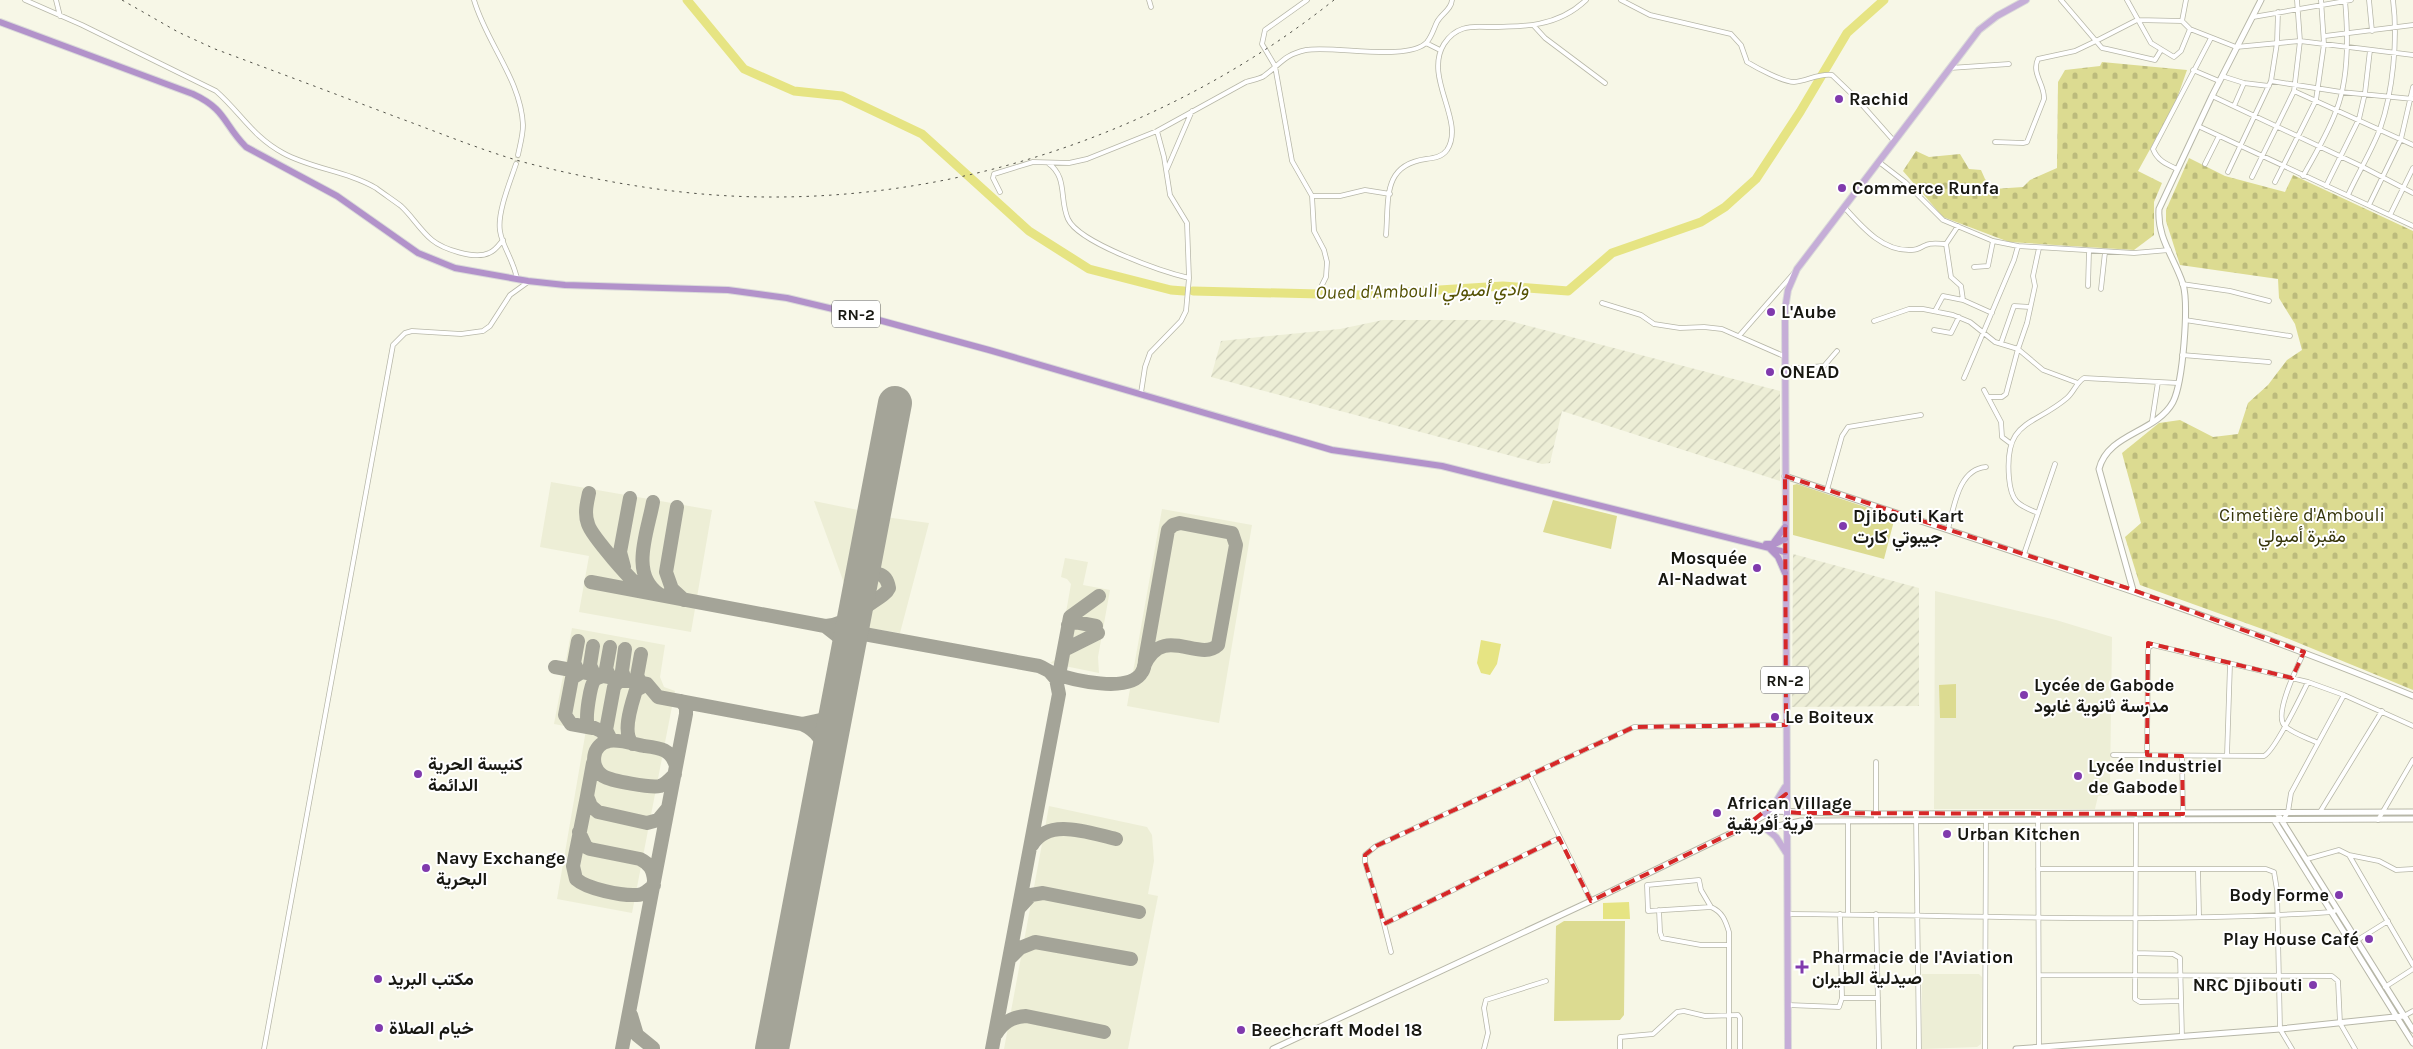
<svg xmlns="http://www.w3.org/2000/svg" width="2413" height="1049" viewBox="0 0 2413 1049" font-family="Karla,Vazirmatn,sans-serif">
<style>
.built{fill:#edeed6}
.industrial{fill:url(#industrial-furrows)}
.cemetery{fill:url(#cemetery-stones)}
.pitch{fill:#dcdb91}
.water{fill:#e6e483}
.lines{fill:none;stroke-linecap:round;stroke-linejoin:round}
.river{stroke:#e6e483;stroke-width:9}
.taxiway{stroke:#a4a498;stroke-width:14}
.runway{stroke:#a4a498;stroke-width:34}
.minor-tunnel{stroke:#d6d6c7;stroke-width:4;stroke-dasharray:4 2;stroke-linecap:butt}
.minor-casing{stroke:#b7b7a8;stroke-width:5.5}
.tertiary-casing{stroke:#b7b7a8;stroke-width:7}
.primary-casing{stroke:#dadad9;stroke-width:8}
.trunk-casing{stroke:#dadad9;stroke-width:8}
.minor{stroke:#fff;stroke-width:4}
.tertiary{stroke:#fff;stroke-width:5}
.primary{stroke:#c5add7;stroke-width:6}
.trunk{stroke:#b292ca;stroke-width:6}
.rail{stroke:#515148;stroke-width:1;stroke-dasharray:2.5 5;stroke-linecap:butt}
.marked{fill:none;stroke:#d62828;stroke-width:4;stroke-dasharray:10 6;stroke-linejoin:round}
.poi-dot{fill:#803aad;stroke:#fff;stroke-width:2}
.labels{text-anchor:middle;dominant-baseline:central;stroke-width:4;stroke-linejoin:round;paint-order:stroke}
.shield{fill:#fff;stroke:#5d5d59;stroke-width:1}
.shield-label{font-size:16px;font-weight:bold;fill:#181812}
.poi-label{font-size:18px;font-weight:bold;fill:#181812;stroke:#fff;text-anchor:start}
.park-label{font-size:18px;fill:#36350a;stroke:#fff}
.water-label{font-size:19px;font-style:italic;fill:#545103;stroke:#fff}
</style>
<defs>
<pattern id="industrial-furrows" width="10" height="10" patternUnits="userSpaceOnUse" patternTransform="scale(1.25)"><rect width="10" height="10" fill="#edeed6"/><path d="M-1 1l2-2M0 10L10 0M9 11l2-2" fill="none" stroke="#cacbb7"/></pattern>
<pattern id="cemetery-stones" width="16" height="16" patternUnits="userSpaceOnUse" patternTransform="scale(1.25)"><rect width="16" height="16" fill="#dcdb91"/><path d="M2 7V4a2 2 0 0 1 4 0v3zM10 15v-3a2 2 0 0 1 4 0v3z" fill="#bcbb7c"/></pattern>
</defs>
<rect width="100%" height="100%" fill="#f7f7e7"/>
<path class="built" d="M551 482 712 510 691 632 579 612 589 556 540 547Z
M814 501 858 510 844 583Z
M1162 509 1252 525 1219 723 1127 706Z
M885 517 929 523 900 633 864 627Z
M1065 558 1088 562 1083 585 1110 590 1098 657 1099 673 1050 663 1058 658 1071 584 1067 579 1061 577Z
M1935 591 2056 620 2112 637 2110 787 2109 795 2098 796 2095 809H1934Z
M572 628 665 645 660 677 664 687 675 691 632 913 557 899 586 730 554 724Z
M1049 806 1147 827 1152 835 1154 861 1148 894 1158 896 1128 1049H1004Z
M1922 974H1979L1982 977 1981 1044 1977 1047 1922 1049Z"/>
<path class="industrial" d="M1383 320H1506L1780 391V481L1562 411 1550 463 1542 464 1211 377 1221 341 1340 329Z
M1793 554 1919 588V706L1792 707Z"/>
<path class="cemetery" d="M2102 62 2187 70 2175 104 2138 171 2162 183 2154 202V235L2134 250 2009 242 1943 217 1903 171 1916 151 1929 157 1960 154 1969 169 1981 170 1985 179 1994 189 2023 187 2030 180 2057 168 2058 82 2065 70 2100 66Z
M2189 158 2225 176 2285 192 2293 175 2413 231V690L2279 635 2140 585 2125 537 2141 523 2122 453 2159 423 2180 420 2213 437 2238 434 2248 403 2268 385 2287 360 2302 350 2295 324 2279 298 2278 279 2180 265 2166 221V210Z"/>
<path class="pitch" d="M1797 484 1895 517 1884 559 1793 535V485Z
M1553 500 1617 516 1611 549 1543 532Z
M1956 684V718H1940L1939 685Z
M1564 921H1625L1624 1015 1620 1020 1554 1021 1556 926Z"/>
<path class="water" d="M1481 640 1501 644 1497 664 1490 675 1481 673 1477 663Z
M1629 902 1630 919H1603V903Z"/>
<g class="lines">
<path class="river" d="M687 0 744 69 794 91 842 96 922 134 1029 231 1089 269 1171 290 1184 291
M1193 291 1360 295 1503 286 1568 291 1612 253 1701 222 1725 207 1756 179 1800 112 1847 33 1884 0"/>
<path class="taxiway" d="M589 493C587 503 584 513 588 524 591 535 634 585 645 591
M653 502C648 531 629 574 659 594
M677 507 666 572 672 589 684 600
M624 567 620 552 630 498
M591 582 825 626C838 626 847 620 856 611
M854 620C863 603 884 599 889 588 886 571 875 572 862 577
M1068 625 1075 622 1096 626
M825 626 839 637 848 651
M850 641 855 637 864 634 1039 666C1044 668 1048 671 1053 673 1072 680 1130 694 1142 672 1144 669 1145 664 1145 660L1168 530 1173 525 1180 523 1232 533 1236 545 1218 645C1199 663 1163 623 1144 666
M593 646 590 665 594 674
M1064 650 1098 633
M555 667 647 684 658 697 802 724 825 719 838 705
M578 671 574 663 578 641
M582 672 572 678 565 715 571 724 593 728
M1059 675 1070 617 1099 596
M603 676C600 677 597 678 595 679 590 685 585 718 588 725L601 731 609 739
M610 677 606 669 610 647
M641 683 637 676 641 654
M802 724C818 731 824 742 827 759
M611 740 606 730 614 687 618 682 625 680 622 671 625 649
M633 744C621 734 632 703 636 690L647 684
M593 763 587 796 591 806 598 812 647 823 658 820 668 808
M675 774C671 778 666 784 660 786 651 788 611 781 603 776 589 766 592 744 609 741 619 739 634 744 644 746 660 748 671 749 676 766
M587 796 573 866 576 879C587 889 622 896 637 895 644 895 649 890 654 885
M579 832 586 847 590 849 640 859C650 864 653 870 654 880
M1032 845C1049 817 1089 833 1116 839
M1020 907 1031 895 1043 893 1139 912
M1009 959 1020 948 1035 942 1131 959
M631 1015 637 1035 653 1048
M775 1030 781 1049
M996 1034C1003 1022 1012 1017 1026 1016L1104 1032
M622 1049 686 714V707L681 701
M992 1049 1059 694 1056 679 1050 672"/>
<path class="runway" d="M772 1049 895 403"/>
<path class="minor-tunnel" d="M516 164 518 155"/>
<g class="minor-casing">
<path id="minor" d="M25 0 82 25 216 91C241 113 253 137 283 153 312 169 347 171 376 188 384 194 393 200 401 206 412 216 420 230 432 240 443 249 475 260 489 253 495 251 499 245 503 240
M56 0 60 16
M474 0C486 42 521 80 523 125 523 135 520 145 518 155
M1149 0 1151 7
M1307 0 1265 30 1262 44 1275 66 1292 161 1312 196 1314 231 1324 250 1327 262 1326 277 1322 285
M1621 0 1650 15 1731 34 1741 45 1747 62C1757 68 1783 82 1794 82 1807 81 1819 73 1832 75L1856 98 1894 141
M2061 0 2096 41 2137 20 2182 21
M2127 0 2151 43 2174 57 2181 51 2190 29
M2186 0 2182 21 2190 29 2236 47 2300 41 2413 55
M2369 0 2372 31
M2253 17 2351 0
M1534 26 1545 38 1605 83
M2325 36 2413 25
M1426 43 1440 50
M1950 68 2009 64
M2193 70 2219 81
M2222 76 2244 83 2269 86
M2271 81 2341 92 2413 99
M2294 91 2413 145
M2212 96 2361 166 2413 193
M2234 106 2244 83
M2198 126 2413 226
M1995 142 2023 143 2027 142 2044 99C2045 85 2031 73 2038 59L2075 51 2096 41 2102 48 2107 49 2155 60 2161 50
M1879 162 1905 182 1943 220 1993 241 2018 246 2134 253 2169 250
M1048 163C1068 177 1059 199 1068 219 1079 243 1163 272 1189 278
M516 164C510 182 497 213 500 231 502 246 514 261 517 279
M2205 164 2219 136
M1167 169 1192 111
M2177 169C2166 164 2157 160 2153 149L2211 38
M2228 172 2271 81 2277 43 2278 12
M2303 176C2315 155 2328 133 2336 111 2349 79 2348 33 2345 0
M2252 177 2294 91 2300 41 2297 0
M2275 182 2316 100 2324 44 2321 0
M2326 186 2359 119 2365 93 2370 50
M1000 192 993 178 994 174 1033 162 1069 163 1087 159 1157 131 1246 82C1252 80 1260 79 1264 76 1281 64 1283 55 1306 50 1333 45 1409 62 1427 42 1432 36 1434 28 1437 22 1442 13 1451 10 1452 0
M2348 195C2358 173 2371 152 2380 129 2393 92 2398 39 2393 0
M1312 196H1340L1365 190 1390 194
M2369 205 2401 139 2413 87
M1844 207C1862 227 1883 252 1912 250 1918 250 1921 247 1926 245 1932 242 1940 244 1946 244
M2390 215 2413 168
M1958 226 1946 244 1951 277 1961 286 1963 300 1992 313
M1386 235C1389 199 1382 165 1426 159 1434 158 1442 157 1447 150 1466 121 1423 78 1444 44 1455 27 1469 26 1487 27 1523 27 1558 27 1586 0
M1974 267 1988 266 1993 241
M2182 284 2230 291 2269 301
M2088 286 2089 251
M2101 289 2105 252
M1602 303 1641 315 1654 324 1680 328 1704 327 1722 329 1786 357
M1935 311 1943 296 1963 300
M2185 320 2290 336
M1874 321 1909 309H1923L1953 315 1970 322 1995 342 2018 349 2043 370 2078 383
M1934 330 1951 333 1959 317
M1739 336 1794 273
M2001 343 2014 306 2030 307
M2182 355 2269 362
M1786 369 1824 366 1837 351
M1964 378 2014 260 2018 246
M1984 390 2001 422 2002 437 2010 443
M1141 393 1145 367 1150 353 1181 321 1186 311 1189 278 1187 223 1170 195 1164 157 1157 131
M1989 397H2002L2006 394 2018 349 2027 323 2035 286 2033 276 2039 248
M2152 421 2158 382
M1827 490 1842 436 1848 427 1921 415
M2038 513C2017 505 2011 501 2009 478 2004 419 2033 427 2067 398 2074 392 2076 383 2084 378L2178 383
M1948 529C1954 508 1958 469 1986 467
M2024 554 2055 464
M2344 695 2413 726
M2113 755 2264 756C2275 751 2301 696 2308 682
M2147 755 2148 651 2149 647 2153 645 2308 682 2344 695 2318 743
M2227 755 2230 664
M2182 756 2183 819
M1530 776 1591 901
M2320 812 2382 711
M1916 813 1919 1049
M2038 813 2039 1047
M2136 819 2135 999 2140 1002 2181 1001
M2283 820 2288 812 2291 793 2318 743C2308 738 2291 733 2284 725 2274 713 2298 665 2304 652
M2378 820 2413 760
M1876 821V762
M2349 855 2379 861 2396 870 2413 869
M2307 859 2339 850 2349 855 2413 965
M2038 869H2266L2274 872 2277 890 2280 1029 2292 1049
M2198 870 2199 916
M1711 907 1701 890 1699 880 1647 885 1648 911 1711 907C1722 912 1725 919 1729 932V1049
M1659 910 1660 932 1662 938 1701 945H1729
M1788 914C1969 915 2151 924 2332 912L2337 910
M1840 914 1842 998H1878
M1848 914V822
M1876 914 1879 1049
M1384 924 1365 862V855L1376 846 1634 727 1786 725
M2356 941 2388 921
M1391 952 1384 924 1559 838
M2135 953 2173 954 2180 958 2182 1037
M2039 975 2332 976 2338 981 2340 1023 2355 1049
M2385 987 2413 969
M1788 1005 1839 1007 1842 998
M2404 1016 2413 1011
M264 1049 393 345 405 333 412 331 461 334 483 331 490 326 510 295 528 282
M1484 1049 1488 1033 1484 1008 1486 1000 1546 981
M1620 1049V1037L1653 1034 1677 1012 1684 1011 1705 1016 1738 1015 1740 1018V1049
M1985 1049 1986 813"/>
</g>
<g class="tertiary-casing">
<path id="tertiary" d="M1785 476C1996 547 2208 611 2413 696
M2133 590 2099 469C2108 433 2156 433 2173 402 2183 382 2189 305 2183 284 2174 257 2157 238 2159 209L2212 96 2261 0
M2277 813 2413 1030
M2274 820 2413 1043
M1747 826 1773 827 1801 821 2413 819
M1273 1049 1591 901 1746 826 1772 811 1877 814 2413 812
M2016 1049 2280 1029 2404 1016"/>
</g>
<g class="primary-casing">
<path id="primary" d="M1765 814 1774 805 1785 787
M1765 828 1776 837 1787 854
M1788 1049 1785 309 1788 290 1797 269 1979 30 1997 16 2026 0"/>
</g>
<g class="trunk-casing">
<path id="trunk" d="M0 22 193 94C227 110 223 124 246 147L337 196 418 253 455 268 528 281 565 285 728 290 787 298 875 319 989 350 1332 450 1442 466 1785 552
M1774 542 1785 527
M1766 544H1775L1785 539
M1770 549 1778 557 1785 573"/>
</g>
<use href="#minor" class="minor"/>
<use href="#tertiary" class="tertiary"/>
<use href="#primary" class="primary"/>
<use href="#trunk" class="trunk"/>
<path class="rail" d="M122 0 178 32 215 49C277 72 338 95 399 118 440 133 481 150 523 162 604 183 687 197 770 197 973 198 1176 126 1334 0"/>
</g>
<path class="marked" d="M1785 476 2133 590 2304 652 2292 678 2148 643 2147 755 2182 756 2183 814 1800 813 1786 812V794L1746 826 1591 901 1559 838 1384 924 1365 862V855L1376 846 1634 727 1786 725Z"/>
<g class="poi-dot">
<circle cx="1839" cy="99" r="5"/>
<circle cx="1842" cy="188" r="5"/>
<circle cx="1771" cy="312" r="5"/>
<circle cx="1770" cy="372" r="5"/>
<circle cx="1843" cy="526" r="5"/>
<circle cx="1757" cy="568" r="5"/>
<circle cx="2024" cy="695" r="5"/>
<circle cx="1775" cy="717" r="5"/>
<circle cx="418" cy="774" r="5"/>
<circle cx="2078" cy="776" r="5"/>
<circle cx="1717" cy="813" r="5"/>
<circle cx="1947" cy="834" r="5"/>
<circle cx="426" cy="868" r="5"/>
<circle cx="2339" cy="895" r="5"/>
<circle cx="2369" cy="939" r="5"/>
<path d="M1799.5 959.5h5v5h5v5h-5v5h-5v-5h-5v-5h5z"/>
<circle cx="378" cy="979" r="5"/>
<circle cx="2313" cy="985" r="5"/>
<circle cx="379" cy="1028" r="5"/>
<circle cx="1241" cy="1030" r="5"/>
</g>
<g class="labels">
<g class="shield">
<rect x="832" y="300.5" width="48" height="27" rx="4"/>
<rect x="1761" y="666.5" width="48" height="27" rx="4"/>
</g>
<g class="shield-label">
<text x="856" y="314">RN-2</text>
<text x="1785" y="680">RN-2</text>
</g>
<g class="poi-label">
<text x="1849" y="99">Rachid</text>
<text x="1852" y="188">Commerce Runfa</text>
<text x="1781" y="312">L'Aube</text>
<text x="1780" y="372">ONEAD</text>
<text x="1853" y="516">Djibouti Kart<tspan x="1853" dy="21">جيبوتي كارت</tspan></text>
<text x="1747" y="558" text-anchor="end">Mosquée<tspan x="1747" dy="21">Al-Nadwat</tspan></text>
<text x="2034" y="685">Lycée de Gabode<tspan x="2034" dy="21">مدرسة ثانوية غابود</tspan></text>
<text x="1785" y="717">Le Boiteux</text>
<text x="428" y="764">كنيسة الحرية<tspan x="428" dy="21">الدائمة</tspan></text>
<text x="2088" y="766">Lycée Industriel<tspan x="2088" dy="21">de Gabode</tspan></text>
<text x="1727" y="803">African Village<tspan x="1727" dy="21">قرية أفريقية</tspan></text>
<text x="1957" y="834">Urban Kitchen</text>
<text x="436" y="858">Navy Exchange<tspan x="436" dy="21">البحرية</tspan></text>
<text x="2329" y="895" text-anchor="end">Body Forme</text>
<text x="2359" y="939" text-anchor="end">Play House Café</text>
<text x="1812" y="957">Pharmacie de l'Aviation<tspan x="1812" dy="21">صيدلية الطيران</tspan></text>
<text x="388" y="979">مكتب البريد</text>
<text x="2303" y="985" text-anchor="end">NRC Djibouti</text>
<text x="389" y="1028">خيام الصلاة</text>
<text x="1251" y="1030">Beechcraft Model 18</text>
</g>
<g class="park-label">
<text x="2302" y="515">Cimetière d'Ambouli<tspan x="2302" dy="21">مقبرة أمبولي</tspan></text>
</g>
<g class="water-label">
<text transform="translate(1422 291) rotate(-1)">Oued d'Ambouli وادي أمبولي</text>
</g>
</g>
</svg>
